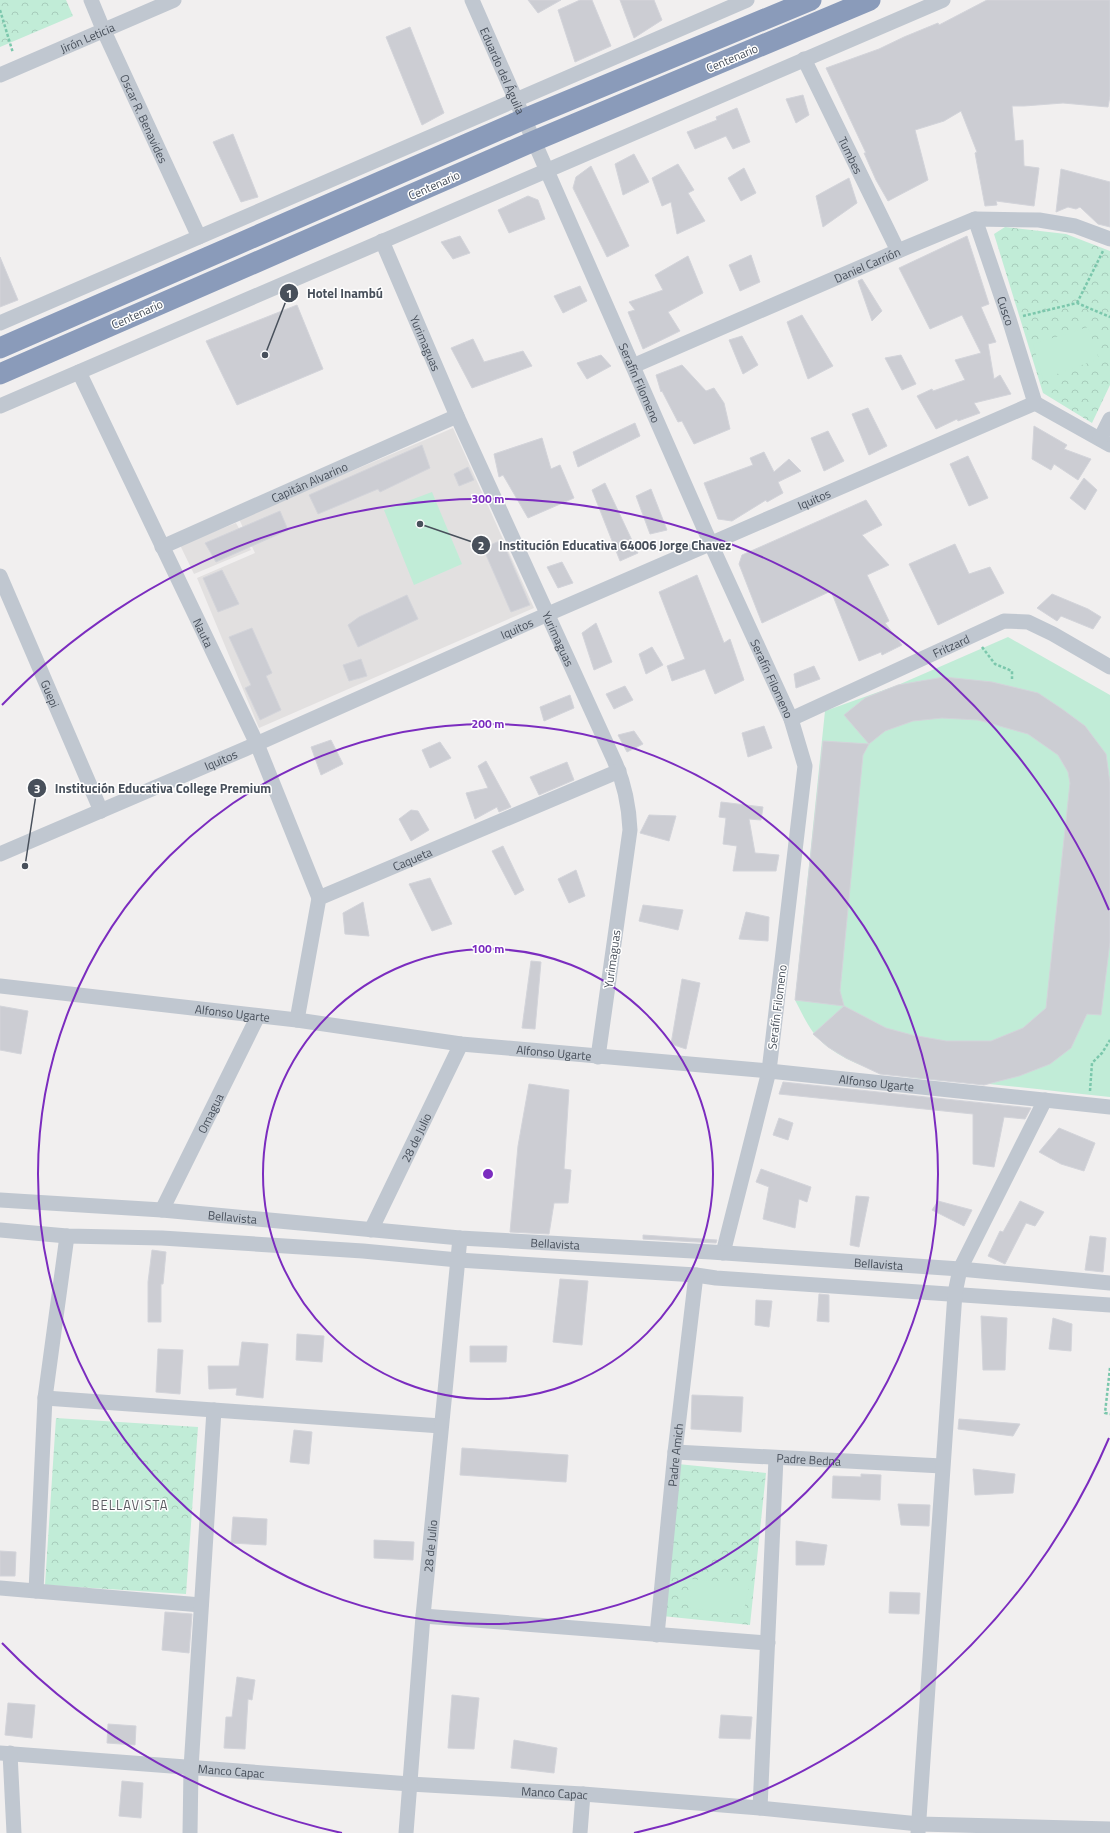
<svg xmlns="http://www.w3.org/2000/svg" width="1110" height="1833" viewBox="0 0 1110 1833" font-family="'Titillium Web',sans-serif">
<style>
.education{fill:#e2e0e0}
.park{fill:url(#park-crowns)}
.pitch{fill:#c1ecd7}
.building{fill:#cccdd3;stroke:#d3d4da}
.lines{fill:none;stroke-linecap:round;stroke-linejoin:round}
.path{stroke:#7bc7ac;stroke-width:2.5;stroke-dasharray:3 2;stroke-linecap:butt}
.minor{stroke:#c0c7d0;stroke-width:15}
.highway{stroke:#8a9bba;stroke-width:21}
.ring{fill:none;stroke:#7b2cbf;stroke-width:2}
.labels{text-anchor:middle;dominant-baseline:central;stroke-width:3;stroke-linejoin:round;paint-order:stroke}
.street-label{font-size:12px;fill:#48505b;stroke:#fff}
.neighbourhood-label{font-size:13px;letter-spacing:1px;fill:#5c5e63;stroke:#fff}
.centre{fill:#7b2cbf;stroke:#fff;stroke-width:2}
.ring-label{font-size:12px;text-anchor:middle;font-weight:bold;fill:#7b2cbf;stroke:#fff;stroke-width:3;stroke-linejoin:round;paint-order:stroke}
.leader{fill:none;stroke:#48505b;stroke-width:1.5}
.callout-dot{fill:#48505b;stroke:#fff;stroke-width:1.5}
.mark-label{font-size:12px;text-anchor:middle;font-weight:bold;fill:#fff}
.callout-label{font-size:13px;text-anchor:middle;font-weight:bold;fill:#48505b;stroke:#fff;stroke-width:3;stroke-linejoin:round;paint-order:stroke}
</style>
<defs>
<pattern id="park-crowns" width="20" height="18" patternUnits="userSpaceOnUse"><rect width="20" height="18" fill="#c1ecd7"/><path d="M2 6a3 3 0 1 1 6 0M12 15a3 3 0 1 1 6 0" fill="none" stroke="#a7ccbb"/></pattern>
</defs>
<rect width="100%" height="100%" fill="#f1efef"/>
<path class="education" d="M453 428 534 608 259 728 197 578 255 553 239 519Z
M236 523 251 550 194 574 180 545Z"/>
<path class="park" d="M0 0H66L73 16 0 47Z
M1005 227 1066 234 1110 251V385L1092 423 1043 393 994 234Z
M56 1418 198 1427 186 1594 45 1585Z
M678 1464 766 1473 750 1625 662 1616Z"/>
<path class="pitch" d="M1088 327 1099 359 1043 379 1033 344Z
M432 492 462 564 414 585 384 510Z
M1008 637 1110 695V1097C1070 1093 1029 1088 989 1084 933 1079 875 1082 828 1047 811 1035 804 1017 795 1000L825 711 898 685Z
M691 1579 749 1585 743 1615 690 1608Z"/>
<path class="building" d="M528 0H561L538 13Z
M580 0H592L611 46 575 62 558 10Z
M620 0H654L662 20 634 38Z
M987 0H1110V96L1108 107 1063 103 1024 106H1012L1015 141 1023 140 1024 166 1039 168 1034 206 996 201 997 205 985 206 975 153 977 152 961 111 944 121 915 130 928 180 888 201 876 180 864 153H866L826 68 879 49 904 37 938 23 939 25Z
M410 27 444 113 422 125 386 37Z
M803 95 809 115 796 123 786 99Z
M737 108 750 142 733 149 726 136 695 149 687 132 717 120 716 117Z
M233 134 258 197 241 202 213 142Z
M634 154 649 182 623 195 615 164Z
M678 164 694 190 688 193 705 221 677 234 671 202 662 206 652 178Z
M591 166 629 246 607 257 573 188 576 177Z
M744 168 756 193 741 201 728 178Z
M1061 169 1110 182V227L1098 224 1080 207 1076 209 1068 207 1056 212Z
M849 178 857 203 823 227 816 196Z
M528 196 538 200 545 219 509 233 498 210Z
M460 236 470 253 453 259 441 242Z
M967 236 989 304 981 307 996 342 988 344 994 379 1000 375 1011 394 974 403 980 413 958 421 957 419 936 429 917 396 932 389 933 391 965 380 955 360 981 353 962 315 930 329 899 268Z
M751 255 760 282 740 291 729 265Z
M688 256 703 293 668 312 680 331 643 349 628 312 635 310 629 302 663 290 655 275Z
M0 257 18 300 0 307Z
M862 279 882 311 872 321 858 281Z
M580 286 587 301 563 313 554 296Z
M297 305 323 369 237 405 206 341Z
M802 315 833 366 808 379 787 322Z
M742 336 758 365 743 374 729 340Z
M473 339 484 362 523 351 532 366 472 388 451 348Z
M601 355 611 366 587 379 577 363Z
M901 355 916 384 902 390 885 358Z
M682 365 706 391 714 388 724 403 730 429 694 444 682 421 678 422 662 391 661 392 656 375Z
M868 408 887 446 869 455 852 414Z
M635 423 640 436 578 467 573 452Z
M1034 426 1067 445 1064 449 1091 459 1078 480 1054 464 1051 470 1032 459Z
M828 431 844 461 824 471 811 438Z
M542 438 551 469 560 465 574 498 528 518 503 475 499 477 494 454Z
M422 445 430 468 380 492 378 489 318 514 309 495Z
M764 452 774 472 789 459 801 471 778 482 783 493 767 502 766 500 732 521 718 519 704 483 753 465 750 458Z
M968 456 988 498 969 506 950 464Z
M468 467 474 480 459 486 454 474Z
M1084 478 1097 490 1085 510 1070 498Z
M605 483 638 553 620 561 592 490Z
M651 489 667 530 650 534 636 496Z
M866 500 882 525 862 535 889 565 867 575 889 621 885 623 902 645 882 655 881 652 859 661 831 591 762 623 739 564 742 555Z
M280 511 288 530 216 562 205 543Z
M502 540 530 605 511 612 483 548Z
M955 544 969 574 990 567 1004 593 938 625 909 564Z
M562 562 573 583 558 588 547 567Z
M222 570 239 604 218 612 203 578Z
M697 575 724 643 730 639 744 680 715 694 705 669 672 681 667 666 685 659 659 592Z
M1052 594 1088 609 1101 617 1093 629 1061 616 1057 621 1037 608Z
M407 595 418 619 358 647 348 625 359 617Z
M596 623 612 662 594 670 582 633Z
M252 628 272 673 266 676 281 710 260 720 245 688 251 685 229 637Z
M652 647 663 665 646 674 639 654Z
M361 659 367 676 349 681 343 665Z
M814 666 820 679 796 688 794 674Z
M944 677 992 682 1038 693 1062 709 1085 726 1106 754 1110 783V942L1101 1015 1087 1014 1071 1048 1050 1064 1019 1076 984 1085 880 1074 846 1058 828 1047 813 1034 844 1006 886 1028 912 1035 946 1041H991L1023 1028 1046 1008 1070 783 1068 772 1058 755 1028 734 978 720 942 718 913 721 885 731 869 744 844 715 865 698 898 685Z
M625 686 633 700 614 709 606 694Z
M570 695 574 708 544 721 540 707Z
M764 726 772 748 748 757 742 733Z
M634 731 643 744 627 752 618 735Z
M331 740 343 764 321 775 311 747Z
M823 741 869 744 863 755 840 991 844 1006 795 1000Z
M440 742 451 758 430 768 422 750Z
M486 761 511 807 499 812 497 807 475 819 466 793 488 788 478 766Z
M567 762 574 780 539 795 530 777Z
M721 802 763 807 761 820 749 819 755 853 779 855 776 871H733L737 846 723 844 726 818 719 817Z
M411 810 418 811 429 830 411 841 399 819Z
M649 815 676 816 669 841 640 833Z
M503 846 524 890 515 895 492 851Z
M576 870 585 896 569 903 558 879Z
M430 878 452 924 432 931 409 884Z
M363 902 369 936 345 934 343 913Z
M643 905 683 910 678 930 639 921Z
M746 912 769 917 768 941 739 939Z
M531 961 541 962 535 1029 522 1028Z
M682 979 700 983 686 1049 671 1044Z
M0 1006 28 1011 21 1054 0 1050Z
M783 1082 1031 1108 1025 1119 1004 1117 994 1167 973 1164V1114L779 1094Z
M529 1084 569 1090 564 1169 571 1170 568 1203H554L549 1234 510 1232 518 1146Z
M779 1118 793 1123 788 1140 773 1135Z
M1059 1128 1095 1143 1084 1171 1061 1164 1039 1152Z
M761 1169 811 1187 807 1202 799 1199 795 1228 763 1219 769 1187 756 1182Z
M856 1196 869 1197 859 1247 850 1245Z
M938 1201 972 1210 964 1226 932 1210Z
M1020 1201 1044 1212 1035 1226 1026 1223 1005 1264 988 1256 1000 1231 1003 1232Z
M643 1235 717 1240 716 1243 643 1239Z
M1090 1236 1106 1238 1103 1272 1085 1270Z
M152 1250 166 1252 163 1284H161V1322H148V1282Z
M560 1279 588 1281 582 1345 553 1342Z
M819 1294 829 1295V1322L817 1321Z
M756 1300 772 1301 769 1327 755 1325Z
M981 1316 1007 1318 1005 1370H983Z
M1053 1318 1072 1324 1071 1351 1049 1349Z
M297 1334 324 1336 322 1362 296 1360Z
M242 1342 268 1344 263 1398 236 1395 237 1388 209 1389 208 1366H239Z
M470 1346H507L506 1362H470Z
M158 1349 183 1350 180 1394 156 1392Z
M692 1395 743 1397 741 1432 691 1429Z
M959 1419 1020 1424 1013 1436 958 1429Z
M294 1430 312 1432 309 1464 290 1462Z
M462 1448 568 1455 566 1482 460 1475Z
M973 1469 1015 1474 1013 1493 975 1495Z
M861 1474 881 1475 880 1500 832 1498 833 1476 861 1477Z
M898 1504 930 1505 929 1526 901 1525Z
M233 1517 267 1519 266 1545 231 1543Z
M374 1540 414 1542 413 1560 374 1558Z
M796 1541 827 1545 824 1565H796Z
M0 1551 16 1552 15 1576H0Z
M890 1592 920 1593 919 1614 889 1613Z
M165 1612 192 1614 189 1653 162 1650Z
M237 1677 255 1680 252 1700 248 1699 245 1749 224 1748 226 1717H232Z
M452 1695 479 1698 474 1749 448 1748Z
M8 1703 35 1705 32 1738 5 1735Z
M721 1715 752 1717 750 1739 719 1738Z
M108 1724 136 1726 135 1745 107 1743Z
M514 1740 557 1748 554 1773 511 1768Z
M122 1781 143 1783 141 1818 119 1816Z"/>
<g class="lines">
<path class="path" d="M0 10 13 53
M1077 303 1103 251
M1023 316 1077 303 1110 317
M982 647 995 664 1012 671V679
M1090 1091 1092 1063 1102 1053 1110 1040
M1110 1368 1105 1413 1110 1414"/>
<g class="minor">
<path id="s1" d="M91 0 103 29 199 237"/>
<path id="s2" d="M472 0 710 542 791 719 805 766 769 1071 723 1253"/>
<path id="s3" d="M804 59 898 251"/>
<path id="s4" d="M0 75 174 0"/>
<path id="s5" d="M975 219 1009 319 1035 403"/>
<path id="s6" d="M382 241 457 416 614 760C624 782 629 806 630 830L598 1057"/>
<path d="M0 323 747 0"/>
<path id="s7" d="M633 366 898 251 975 219 1039 220 1075 226 1110 239"/>
<path id="s8" d="M79 372 257 744 319 898"/>
<path d="M1035 403 1110 445"/>
<path d="M0 406 943 0"/>
<path d="M1100 439 1110 419"/>
<path id="s9" d="M162 547 457 416"/>
<path id="s10" d="M0 576 101 811"/>
<path id="s11" d="M791 719 1004 621 1028 622 1053 634 1110 667"/>
<path id="s12" d="M0 854 245 749 548 614 1035 403"/>
<path id="s13" d="M0 986 297 1020 461 1044 769 1071 1110 1107"/>
<path id="s14" d="M297 1020 319 898 619 771"/>
<path id="s15" d="M0 1200 162 1210 460 1238 711 1252 960 1269 1110 1283"/>
<path id="s16" d="M162 1210 258 1016"/>
<path d="M0 1230 67 1236 162 1238 363 1251 458 1260 696 1275 716 1278 1110 1305"/>
<path id="s17" d="M371 1230 461 1044"/>
<path d="M45 1398 441 1426"/>
<path id="s18" d="M675 1452 942 1466"/>
<path d="M0 1588 201 1605"/>
<path d="M36 1591 45 1398 67 1236"/>
<path d="M423 1616 768 1643"/>
<path id="s19" d="M657 1635 675 1452 696 1275"/>
<path id="s20" d="M0 1753 410 1784 583 1794 760 1808 919 1824 1110 1829"/>
<path d="M10 1753 14 1833"/>
<path d="M760 1808 776 1458"/>
<path d="M190 1833 191 1768 214 1410"/>
<path id="s21" d="M406 1833 423 1616 460 1238"/>
<path d="M580 1833 583 1794"/>
<path d="M918 1833 955 1293 960 1269 1045 1100"/>
</g>
<path class="highway" d="M0 348 524 119 811 0
M0 374 534 141 870 0"/>
</g>
<g class="ring">
<circle cx="488" cy="1174" r="225"/>
<circle cx="488" cy="1174" r="450"/>
<path d="M1109 1438A675 675 0 0 1 634 1833M342 1833A675 675 0 0 1 2 1643M2 705A675 675 0 0 1 1109 910"/>
</g>
<g class="labels">
<g class="street-label">
<text stroke="none"><textPath href="#s4" startOffset="95">Jirón Leticia</textPath></text>
<text transform="translate(732 58) rotate(-23)">Centenario</text>
<text stroke="none"><textPath href="#s2" startOffset="77">Eduardo del Águila</textPath></text>
<text stroke="none"><textPath href="#s1" startOffset="130">Oscar R. Benavides</textPath></text>
<text stroke="none"><textPath href="#s3" startOffset="107">Tumbes</textPath></text>
<text transform="translate(434 185) rotate(-24)">Centenario</text>
<text stroke="none"><textPath href="#s7" startOffset="255">Daniel Carrión</textPath></text>
<text stroke="none"><textPath href="#s5" startOffset="97">Cusco</textPath></text>
<text transform="translate(137 314) rotate(-24)">Centenario</text>
<text stroke="none"><textPath href="#s6" startOffset="111">Yurimaguas</textPath></text>
<text stroke="none"><textPath href="#s2" startOffset="418">Serafín Filomeno</textPath></text>
<text stroke="none"><textPath href="#s9" startOffset="161">Capitán Alvarino</textPath></text>
<text stroke="none"><textPath href="#s12" startOffset="888">Iquitos</textPath></text>
<text stroke="none"><textPath href="#s12" startOffset="564">Iquitos</textPath></text>
<text stroke="none"><textPath href="#s8" startOffset="289">Nauta</textPath></text>
<text stroke="none"><textPath href="#s6" startOffset="435">Yurimaguas</textPath></text>
<text stroke="none"><textPath href="#s11" startOffset="176">Fritzard</textPath></text>
<text stroke="none"><textPath href="#s2" startOffset="742">Serafín Filomeno</textPath></text>
<text stroke="none"><textPath href="#s10" startOffset="128">Guepi</textPath></text>
<text stroke="none"><textPath href="#s12" startOffset="240">Iquitos</textPath></text>
<text stroke="none"><textPath href="#s14" startOffset="225">Caqueta</textPath></text>
<text transform="translate(612 959) rotate(-82)">Yurimaguas</text>
<text transform="translate(777 1007) rotate(-83)">Serafín Filomeno</text>
<text stroke="none"><textPath href="#s13" startOffset="234">Alfonso Ugarte</textPath></text>
<text stroke="none"><textPath href="#s13" startOffset="558">Alfonso Ugarte</textPath></text>
<text stroke="none"><textPath href="#s13" startOffset="882">Alfonso Ugarte</textPath></text>
<text stroke="none"><textPath href="#s16" startOffset="108">Omagua</textPath></text>
<text stroke="none"><textPath href="#s17" startOffset="103">28 de Julio</textPath></text>
<text stroke="none"><textPath href="#s15" startOffset="233">Bellavista</textPath></text>
<text stroke="none"><textPath href="#s15" startOffset="557">Bellavista</textPath></text>
<text stroke="none"><textPath href="#s15" startOffset="881">Bellavista</textPath></text>
<text stroke="none"><textPath href="#s19" startOffset="181">Padre Amich</textPath></text>
<text stroke="none"><textPath href="#s18" startOffset="134">Padre Bedna</textPath></text>
<text stroke="none"><textPath href="#s21" startOffset="288">28 de Julio</textPath></text>
<text stroke="none"><textPath href="#s20" startOffset="232">Manco Capac</textPath></text>
<text stroke="none"><textPath href="#s20" startOffset="556">Manco Capac</textPath></text>
</g>
<g class="neighbourhood-label">
<text x="130" y="1505">BELLAVISTA</text>
</g>
</g>
<circle cx="488" cy="1174" r="6" class="centre"/>
<g class="ring-label">
<text x="488" y="503">300 m</text>
<text x="488" y="728">200 m</text>
<text x="488" y="953">100 m</text>
</g>
<path class="leader" d="M265 355L289 293M420 524L481 545M25 866L37 788"/>
<g class="callout-dot">
<circle cx="265" cy="355" r="4"/>
<circle cx="420" cy="524" r="4"/>
<circle cx="25" cy="866" r="4"/>
<circle cx="289" cy="293" r="10"/>
<circle cx="481" cy="545" r="10"/>
<circle cx="37" cy="788" r="10"/>
</g>
<g class="mark-label">
<text x="289" y="298">1</text>
<text x="481" y="550">2</text>
<text x="37" y="793">3</text>
</g>
<g class="callout-label">
<text x="345" y="298">Hotel Inambú</text>
<text x="615" y="550">Institución Educativa 64006 Jorge Chavez</text>
<text x="163" y="793">Institución Educativa College Premium</text>
</g>
</svg>
